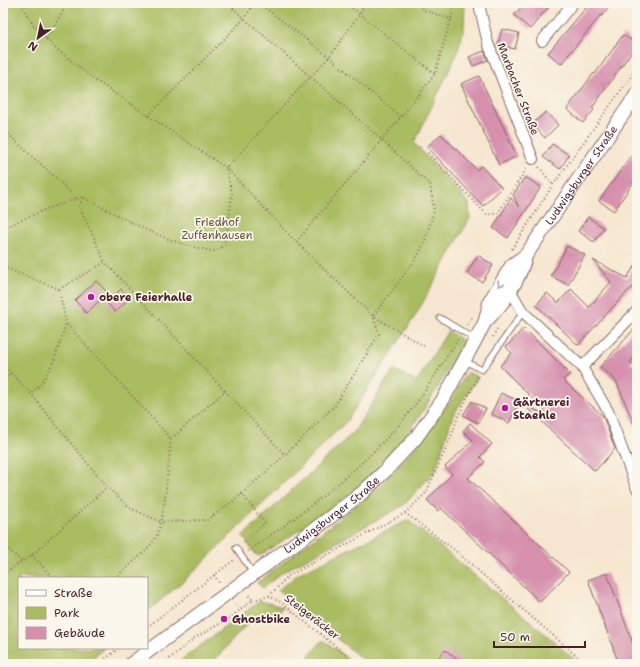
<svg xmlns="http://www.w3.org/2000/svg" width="640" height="667" viewBox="0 0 640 667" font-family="'Shantell Sans',sans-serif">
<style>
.green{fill:#a9bc60;stroke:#7a6e46}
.building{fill:#d690ae}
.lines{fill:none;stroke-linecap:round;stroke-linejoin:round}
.service-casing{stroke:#866564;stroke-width:7}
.minor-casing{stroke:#866564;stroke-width:12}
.secondary-casing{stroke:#866564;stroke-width:15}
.path{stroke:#866564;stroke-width:2;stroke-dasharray:1 3;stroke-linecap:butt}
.service{stroke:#fff;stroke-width:5}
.minor{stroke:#fff;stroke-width:10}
.secondary{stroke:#fff;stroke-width:13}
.oneway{stroke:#ae9aa0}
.poi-dot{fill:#b5179e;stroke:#fbf7ec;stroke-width:1.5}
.labels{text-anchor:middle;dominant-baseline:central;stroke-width:3.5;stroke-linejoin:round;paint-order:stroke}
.street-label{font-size:11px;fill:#4a1f2b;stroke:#fbf7ec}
.park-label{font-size:11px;fill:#664e3b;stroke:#fbf7ec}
.poi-label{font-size:11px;font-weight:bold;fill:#4a1f2b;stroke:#fbf7ec;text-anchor:start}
</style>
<rect width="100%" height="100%" fill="#fbf7ec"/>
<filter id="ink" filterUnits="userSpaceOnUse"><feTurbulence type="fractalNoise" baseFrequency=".025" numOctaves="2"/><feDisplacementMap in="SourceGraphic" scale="8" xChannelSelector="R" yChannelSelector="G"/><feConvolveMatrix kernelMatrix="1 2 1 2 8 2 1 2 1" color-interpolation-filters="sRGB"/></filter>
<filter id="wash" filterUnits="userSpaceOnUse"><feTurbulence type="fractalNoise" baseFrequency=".012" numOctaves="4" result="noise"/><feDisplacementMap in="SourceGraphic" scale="16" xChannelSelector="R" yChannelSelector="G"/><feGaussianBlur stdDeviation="0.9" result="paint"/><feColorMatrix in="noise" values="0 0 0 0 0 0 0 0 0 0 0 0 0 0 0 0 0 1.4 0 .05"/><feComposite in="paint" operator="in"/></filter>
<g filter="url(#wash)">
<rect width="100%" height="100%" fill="#f6e6cf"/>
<path class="green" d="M3 3H465L464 29 457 54 414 143 469 203 470 218 414 318 346 422 187 578 147 612V578H19V648H104L85 664H3Z
M448 331 464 342C439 385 414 431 379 467 344 502 301 529 259 556L254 553 243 536 354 432 394 369 416 382Z
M467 372 478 377 453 415 435 471 404 505 281 573 263 588 257 583 377 489 420 442 450 402Z
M408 520 555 642 579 664H368L278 590 300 573Z
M260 601 283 607 278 615 248 623 211 664H176Z
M323 640 347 658 342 664H302Z"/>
<g id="blocks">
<path class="building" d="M525 3H552L530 29 514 15Z
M590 3H612L602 16 601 15 561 64 548 53Z
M502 29 519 33 515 49 498 45Z
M623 35 637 44 592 108 594 110 583 123 567 109 594 73 595 74Z
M484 51 488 60 473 66 469 57Z
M479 76 517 156 499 165 461 84Z
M546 112 558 125 545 138 532 124Z
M441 134 477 170 481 166 502 188 483 206 427 147Z
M552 144 569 155 560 169 543 157Z
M637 148V177L614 211 599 201Z
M525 177 541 187 508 238 493 228 511 198 519 207 513 195Z
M588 217 604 228 594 242 578 231Z
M567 246 585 255 568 285 551 276Z
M478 255 493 265 482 282 467 273Z
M593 260 627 278 637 262V284L627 292 578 345 536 305 547 293 558 303 571 289 589 307 611 282Z
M96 281 108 293 86 313 75 300Z
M121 289 130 298 115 312 107 303Z
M637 326V355L630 362 637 368V431L616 381 600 367Z
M524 328 570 374 563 380 603 416 615 449 595 471 528 409 529 407 552 418 500 366 512 353 506 347Z
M501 393 518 401V405L509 423 491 414Z
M472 401 486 409 478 423 463 415Z
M470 423 492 444 480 457 485 462 468 478 569 572 540 602 441 508 438 511 427 500 452 474 445 467 473 440 463 431Z
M607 573 637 655V664H619L588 580Z
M445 650 465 664H447L438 658Z"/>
</g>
</g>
<g filter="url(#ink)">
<use href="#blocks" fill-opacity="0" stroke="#866564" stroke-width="1"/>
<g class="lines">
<g class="service-casing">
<path id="service" d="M440 318 475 339
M465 361 482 370 523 312
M236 548 253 573"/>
</g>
<g class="minor-casing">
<path id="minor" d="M481 3 480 9 488 43 533 159
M542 41 573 3
M511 288 513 295 523 312 582 367 608 411 637 489
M582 367 637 311"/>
</g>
<g class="secondary-casing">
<g id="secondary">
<path id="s1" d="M486 321C504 303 519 281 526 255L637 94"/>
<path id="s2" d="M131 664 312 531 362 493 385 471 415 439 444 398 485 322 490 301 512 265 526 255"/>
</g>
</g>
<path class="path" d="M227 3 382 140 430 185 434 211 424 243 416 259 373 316 424 346
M259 3 329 57 401 117
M346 3 435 74
M415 3 424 10 452 20
M46 39 68 3
M148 116 244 19 255 3
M3 128C26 154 54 173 76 199
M428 153 487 215 498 213 527 168
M539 167 553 185
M83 198 79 206 105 262
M3 228 49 208 83 197C122 218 171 246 215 251L224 245 227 235 232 194 226 168 329 57 360 14 365 3
M296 242 401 117 435 74 455 3
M512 249 553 185 637 68
M3 267 59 289 105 262 225 391 171 439 66 323C57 351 53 373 31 394
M59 289 66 323
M467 325 473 315
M493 337 497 329
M3 364 31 394 107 487 130 508 161 522 207 520 236 499 285 455 335 405 379 334 373 316 296 242 226 168 95 80 54 47 34 26 20 3
M3 379 11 373
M225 391 285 455
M242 494 265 523 243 543
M405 513 452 548 586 664
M3 544 21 561
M248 551C302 514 354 475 397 427 421 400 439 369 458 339
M32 555 53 578
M3 574 32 555 107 487
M214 575 220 584
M115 578C128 566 145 554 155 539 165 524 168 460 171 439
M269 596 288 576 405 513 426 493 452 435 458 416 478 377
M253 600 269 596 282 603 357 664
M236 603 242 610
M147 627 234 560
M99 664 119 648
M163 664 195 638 230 618 253 600 247 594"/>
<use href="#service" class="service"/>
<use href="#minor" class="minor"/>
<use href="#secondary" class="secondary"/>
</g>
<defs><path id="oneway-chevron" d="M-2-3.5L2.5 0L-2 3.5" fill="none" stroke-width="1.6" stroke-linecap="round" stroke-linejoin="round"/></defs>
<use class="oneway" href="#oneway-chevron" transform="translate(500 284) rotate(122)"/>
</g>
<g class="poi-dot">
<circle cx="91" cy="297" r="4"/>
<circle cx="505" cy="408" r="4"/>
<circle cx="224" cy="619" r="4"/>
</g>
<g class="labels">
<g class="street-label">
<text transform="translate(518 89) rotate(69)">Marbacher Straße</text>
<text stroke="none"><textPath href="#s1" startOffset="175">Ludwigsburger Straße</textPath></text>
<text stroke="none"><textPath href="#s2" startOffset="250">Ludwigsburger Straße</textPath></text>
<text transform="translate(312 617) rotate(38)">Steigeräcker</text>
</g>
<g class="park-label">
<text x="217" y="222">Friedhof<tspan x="217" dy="13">Zuffenhausen</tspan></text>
</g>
<g class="poi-label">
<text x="99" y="297">obere Feierhalle</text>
<text x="513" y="402">Gärtnerei<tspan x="513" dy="13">Staehle</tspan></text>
<text x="232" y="619">Ghostbike</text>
</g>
</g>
<rect width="640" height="667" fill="none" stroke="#fbf7ec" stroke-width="16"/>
<rect x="18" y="577" width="130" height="72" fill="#fbf7ec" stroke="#b4a19f"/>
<rect x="26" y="590" width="20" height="6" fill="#ffffff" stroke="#b4a19f"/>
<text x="54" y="597" font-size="12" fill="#4a1f2b">Straße</text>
<rect x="26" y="607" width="20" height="12" fill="#a9bc60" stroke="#b4a19f"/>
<text x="54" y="617" font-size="12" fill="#4a1f2b">Park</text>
<rect x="26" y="627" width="20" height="12" fill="#d690ae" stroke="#b4a19f"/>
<text x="54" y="637" font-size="12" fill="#4a1f2b">Gebäude</text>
<g transform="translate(38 38) rotate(213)" stroke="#fbf7ec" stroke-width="3" paint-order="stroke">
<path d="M0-3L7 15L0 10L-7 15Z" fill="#4a1f2b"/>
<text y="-6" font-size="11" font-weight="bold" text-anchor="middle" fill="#4a1f2b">N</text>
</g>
<path d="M494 641v6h91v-6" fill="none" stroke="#4a1f2b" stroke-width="2"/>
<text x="500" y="641" font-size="12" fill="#4a1f2b" stroke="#fbf7ec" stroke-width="3" paint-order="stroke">50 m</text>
</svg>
